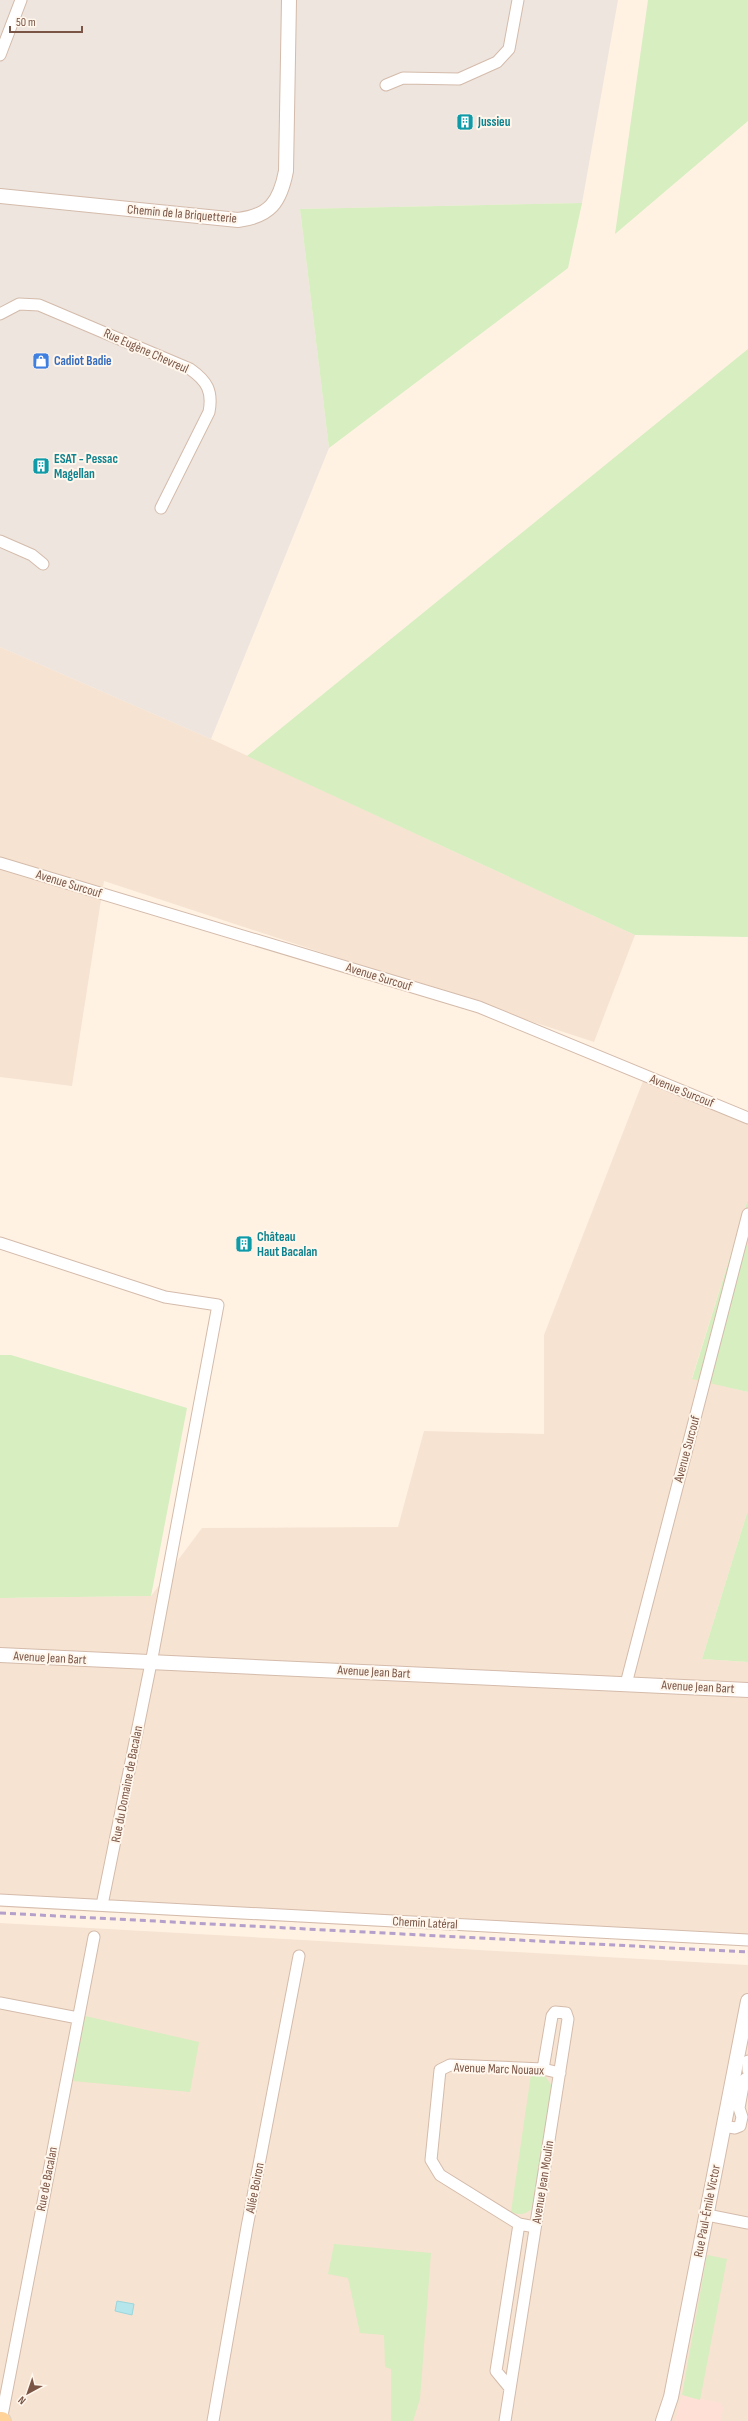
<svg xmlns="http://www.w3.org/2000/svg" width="748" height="2421" viewBox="0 0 748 2421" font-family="'Sofia Sans Condensed',sans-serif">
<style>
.residential{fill:#f7e3d1}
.commercial{fill:#ffe0d7}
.industrial{fill:#eee5de}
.green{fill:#d6eec0}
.water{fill:#b5e6eb;stroke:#9ad7dd}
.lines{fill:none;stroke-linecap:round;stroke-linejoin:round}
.minor-casing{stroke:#d4bbab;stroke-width:13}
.tertiary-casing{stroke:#d4bbab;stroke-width:16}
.primary-casing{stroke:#dcd3cf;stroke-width:20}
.minor{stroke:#fff;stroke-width:11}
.tertiary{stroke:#fff;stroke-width:14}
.primary{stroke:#ffd39a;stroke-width:18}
.rail{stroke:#b4a0ca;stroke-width:3;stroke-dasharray:6 4;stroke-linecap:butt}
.labels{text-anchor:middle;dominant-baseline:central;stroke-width:4;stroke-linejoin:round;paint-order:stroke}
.culture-label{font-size:13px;font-weight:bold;fill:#0d838f;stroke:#fff6ec;text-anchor:start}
.street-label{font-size:13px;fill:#7a5546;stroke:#fff6ec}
.shop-label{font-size:13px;font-weight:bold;fill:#366cbe;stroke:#fff6ec;text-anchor:start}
</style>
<rect width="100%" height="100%" fill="#fff2e3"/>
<path class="residential" d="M0 647 211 739 635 935 594 1042 104 881 72 1086 0 1077Z
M645 1076 748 1118V1199L692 1378 748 1392V1510L702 1659 748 1662V1946L0 1907V1598L151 1596 202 1528 398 1527 424 1431 544 1434V1335Z
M0 1923 748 1965V2421H0Z"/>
<path class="commercial" d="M682 2395 721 2403 723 2408 721 2421H675Z"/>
<path class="industrial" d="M0 0H618L582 203 300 209 329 448 211 739 0 647Z"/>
<path class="green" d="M648 0H748V121L615 234Z
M582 203 568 268 329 448 300 209Z
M748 349V937L635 935 247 756Z
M748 1199V1392L692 1379Z
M0 1355H11L187 1408 151 1596 0 1598Z
M748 1510V1662L702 1659Z
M85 2016 199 2042 190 2092 73 2081Z
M531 2074 545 2076 552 2086 533 2208C526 2214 520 2216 511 2212Z
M334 2244 431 2253 420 2399 413 2421H391V2369L385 2367 384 2335 360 2333 348 2278 328 2274Z
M707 2255 727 2259 700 2400 682 2395Z"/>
<path class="water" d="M117 2301 134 2304 132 2315 115 2311Z"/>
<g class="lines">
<g class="minor-casing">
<path id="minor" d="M0 55 21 0
M386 85 403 78 459 79 497 62 509 49 518 0
M0 314 19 304 39 305 190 369C207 381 213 391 209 412L161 508
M0 541 32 555 43 564
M0 863 479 1007 748 1118
M0 1243 165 1297 218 1305 152 1658 102 1905
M626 1684 748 1214
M0 1900 748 1940
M0 2003 78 2018
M748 2061V2070
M723 2126 735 2128 740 2126 742 2117 739 2108 744 2080 748 2077
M707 2215 748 2223
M535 2227 519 2224 440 2175 431 2160 440 2070 450 2065 543 2069 560 2073
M510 2388 496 2371 519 2224
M1 2421 94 1937
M213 2421 247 2227 299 1956
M505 2421 568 2019 566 2013 555 2012 552 2016 543 2069"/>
</g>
<g class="tertiary-casing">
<path id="tertiary" d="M0 196 238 220C270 216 280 202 286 171L289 0
M0 1655 748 1690
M663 2421 671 2397 748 2001"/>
</g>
<g class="primary-casing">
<path id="primary" d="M0 2421H2"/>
</g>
<use href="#minor" class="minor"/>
<use href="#tertiary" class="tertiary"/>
<use href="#primary" class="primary"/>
<path class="rail" d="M0 1913 748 1952"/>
</g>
<defs>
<g id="building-square" transform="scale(0.9)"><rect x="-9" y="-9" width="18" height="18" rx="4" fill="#0f9aa8" stroke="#fff6ec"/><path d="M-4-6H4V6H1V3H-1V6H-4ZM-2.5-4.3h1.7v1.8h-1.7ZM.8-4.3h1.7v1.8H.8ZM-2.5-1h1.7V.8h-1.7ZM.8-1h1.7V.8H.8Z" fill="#fff"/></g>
<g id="shop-square" transform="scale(0.9)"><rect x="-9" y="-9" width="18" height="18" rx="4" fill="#3f7fe0" stroke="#fff6ec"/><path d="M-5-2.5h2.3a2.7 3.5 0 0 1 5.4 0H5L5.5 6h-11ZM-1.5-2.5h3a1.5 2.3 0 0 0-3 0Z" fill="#fff"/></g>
</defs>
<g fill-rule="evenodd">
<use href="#building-square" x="465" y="122"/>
<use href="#shop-square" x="41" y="361"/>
<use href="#building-square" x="41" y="466"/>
<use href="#building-square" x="244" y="1244"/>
</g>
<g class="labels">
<g class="culture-label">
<text x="478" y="122">Jussieu</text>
<text x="54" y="459">ESAT - Pessac<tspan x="54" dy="15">Magellan</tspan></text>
<text x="257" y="1237">Château<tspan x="257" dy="15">Haut Bacalan</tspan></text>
</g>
<g class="street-label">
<text transform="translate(182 214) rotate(5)">Chemin de la Briquetterie</text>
<text transform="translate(146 351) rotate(24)">Rue Eugène Chevreul</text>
<text transform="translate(69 884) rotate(17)">Avenue Surcouf</text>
<text transform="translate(379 977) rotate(17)">Avenue Surcouf</text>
<text transform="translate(682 1091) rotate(22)">Avenue Surcouf</text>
<text transform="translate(687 1449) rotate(-75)">Avenue Surcouf</text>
<text transform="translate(50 1658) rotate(3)">Avenue Jean Bart</text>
<text transform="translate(374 1672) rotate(3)">Avenue Jean Bart</text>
<text transform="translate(698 1687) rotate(3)">Avenue Jean Bart</text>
<text transform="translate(127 1784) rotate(-79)">Rue du Domaine de Bacalan</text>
<text transform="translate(425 1923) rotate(3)">Chemin Latéral</text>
<text transform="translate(499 2069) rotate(2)">Avenue Marc Nouaux</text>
<text transform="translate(47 2179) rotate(-79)">Rue de Bacalan</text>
<text transform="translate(543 2182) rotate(-81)">Avenue Jean Moulin</text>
<text transform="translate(255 2188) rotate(-79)">Allée Boiron</text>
<text transform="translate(707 2211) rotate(-79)">Rue Paul-Émile Victor</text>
</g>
<g class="shop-label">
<text x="54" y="361">Cadiot Badie</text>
</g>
</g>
<g transform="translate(28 2393) rotate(220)" stroke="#fff6ec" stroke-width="3" paint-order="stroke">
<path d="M0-3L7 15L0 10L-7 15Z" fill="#7a5546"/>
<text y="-6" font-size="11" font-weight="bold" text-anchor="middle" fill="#7a5546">N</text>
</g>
<path d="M10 26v6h72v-6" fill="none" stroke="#7a5546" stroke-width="2"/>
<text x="16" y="26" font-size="12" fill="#7a5546" stroke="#fff6ec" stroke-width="3" paint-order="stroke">50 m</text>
</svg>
